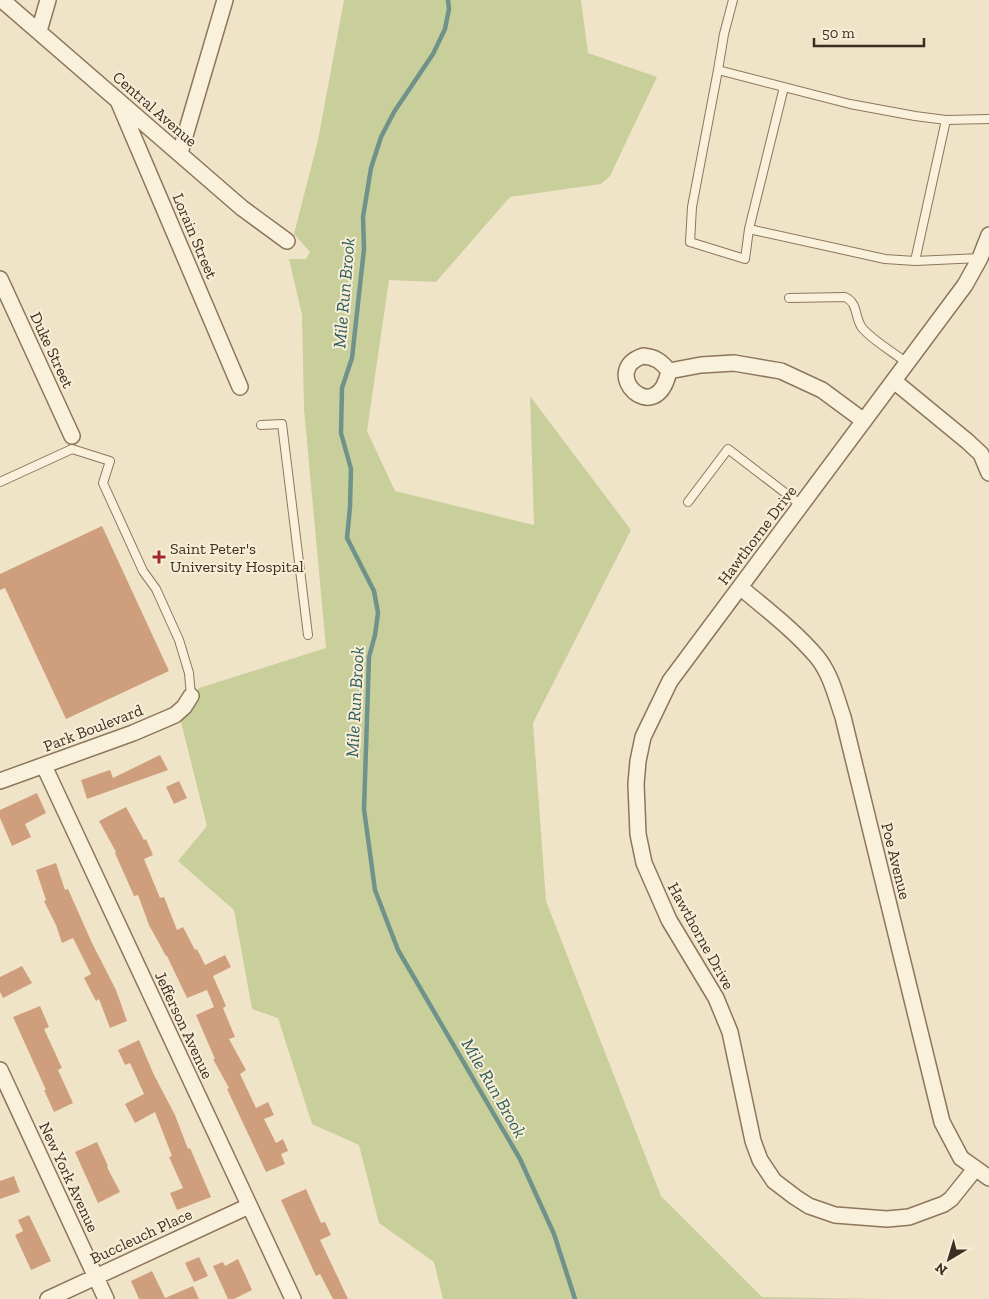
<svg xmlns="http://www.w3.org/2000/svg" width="989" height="1299" viewBox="0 0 989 1299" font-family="'Zilla Slab',serif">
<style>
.green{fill:#c9cf9b}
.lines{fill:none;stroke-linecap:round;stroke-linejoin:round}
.stream{stroke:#6f938a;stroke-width:4.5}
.building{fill:#cf9f7d}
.service-casing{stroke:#8d765c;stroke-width:10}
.minor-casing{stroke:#8d765c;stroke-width:18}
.service{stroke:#faf1dc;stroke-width:8}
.minor{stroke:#faf1dc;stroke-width:15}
.poi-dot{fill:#9e2a2b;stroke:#f7eed8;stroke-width:2}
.labels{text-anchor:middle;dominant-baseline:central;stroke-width:4;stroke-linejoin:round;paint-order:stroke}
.street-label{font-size:16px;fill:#3d2e20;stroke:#f7eed8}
.poi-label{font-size:16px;fill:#3d2e20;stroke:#f7eed8;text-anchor:start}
.water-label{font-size:18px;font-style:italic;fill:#2f5d5a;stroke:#f7eed8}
</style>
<rect width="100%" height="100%" fill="#f0e4c8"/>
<path class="green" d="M344 0H581L588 53 657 77 610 176 601 184 510 197 436 282 389 280 367 431 395 491 534 525 530 396 631 530 533 723 546 901 661 1196 762 1297 885 1299H443L434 1262 379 1223 359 1145 312 1124 278 1018 252 1009 234 910 178 861 207 826 181 722 199 688 326 648 304 409 302 315 289 259H306L310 252 294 234 318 140Z"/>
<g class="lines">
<path class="stream" d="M448 0 449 9 445 29 433 54 394 112 381 137 371 168 363 217 364 249 352 358 342 388 341 433 351 469 350 507 347 538 374 591 378 613 375 635 369 657 364 809 375 890 398 950 520 1159 554 1234 575 1299"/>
</g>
<path class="building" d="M102 526 169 671 66 719 5 588 0 590V574Z
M160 755 168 770 87 799 81 780 110 770 113 778Z
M179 781 187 798 174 804 166 787Z
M37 793 46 813 25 824 31 837 12 846 0 818V810Z
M126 807 144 840 146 839 153 855 144 859 160 898 164 897 177 930 183 927 195 950 197 949 205 965 225 955 231 967 213 976 226 1006 223 1008 235 1037 229 1039 246 1070 240 1074 256 1108 268 1102 274 1115 264 1119 276 1143 283 1139 288 1151 281 1154 285 1164 266 1172 227 1089 229 1088 213 1059H215L196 1015 214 1007 207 990 187 998 167 956H166L149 925 138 895 134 896 115 853 116 852 99 821Z
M56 863 65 890 68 889 92 943 116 990 127 1021 110 1028 99 999 96 1001 84 978 91 974 73 938 62 943 56 925 44 901 46 900 36 870Z
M22 966 32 983 3 998 0 992V977Z
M40 1006 49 1027 44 1029 62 1068 58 1070 73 1103 54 1112 44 1090H46L13 1017Z
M139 1040 154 1075 175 1115 188 1149 190 1148 211 1197 177 1210 170 1193 183 1188 169 1157 172 1156 155 1112 135 1123 125 1104 144 1094 130 1063 125 1065 118 1050Z
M97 1142 108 1166 107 1167 120 1192 98 1203 75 1152Z
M14 1176 20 1192 0 1199V1181Z
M306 1189 321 1223 325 1222 331 1235 320 1240 348 1299H333L320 1274 316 1276 281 1200Z
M29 1215 51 1261 31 1270 15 1235 23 1231 18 1220Z
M199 1257 208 1276 194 1282 185 1263Z
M238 1259 252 1290 234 1299H228L213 1266 223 1262 225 1266Z
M152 1271 165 1298 193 1286 199 1299H139L131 1281Z"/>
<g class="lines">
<g class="service-casing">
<path id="service" d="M733 0 724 34 718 70 850 104 915 116 946 120 989 119
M718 70 692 207 690 242 745 259 749 229 784 87
M749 229 885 259 915 261 980 258
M915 261 946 120
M789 298 845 297C859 303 854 319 863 329 875 342 893 352 907 363
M261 425 282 424 308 635
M0 482 72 449 110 461 103 483 143 571 156 589 179 640 189 673 191 696
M688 502 728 449 801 505"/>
</g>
<g class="minor-casing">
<path id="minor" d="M2 0 242 208 287 241
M39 31 48 0
M119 103 240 387
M180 153 225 0
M0 279 72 436
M643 356C655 357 661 361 669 371 656 431 598 371 643 356Z
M669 371 701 365 734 363 781 371 822 390 864 421
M894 381 967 441 981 454 989 473
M740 587C766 609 795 631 817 657 831 674 836 697 843 717L942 1122 961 1158 989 1178
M44 766 293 1299
M0 781 133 733 175 715 184 707 191 696
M0 1070 106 1299
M975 1169 951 1199 944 1204 909 1217 887 1219 835 1215 809 1206 795 1197 774 1181 760 1160 753 1141 730 1032 716 998 669 920 644 863 638 834 636 784 638 761 643 737 670 681 965 285 980 258 989 235
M48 1299 249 1206"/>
</g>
<use href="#service" class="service"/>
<use href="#minor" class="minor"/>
</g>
<path class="poi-dot" d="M156.5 549.5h5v5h5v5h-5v5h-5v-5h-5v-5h5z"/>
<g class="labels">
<g class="street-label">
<text transform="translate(155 109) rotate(41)">Central Avenue</text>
<text transform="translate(195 236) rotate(67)">Lorain Street</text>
<text transform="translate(52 350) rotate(65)">Duke Street</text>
<text transform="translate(757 535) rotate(-53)">Hawthorne Drive</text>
<text transform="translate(93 728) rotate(-21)">Park Boulevard</text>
<text transform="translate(896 861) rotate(76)">Poe Avenue</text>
<text transform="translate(701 936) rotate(61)">Hawthorne Drive</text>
<text transform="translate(184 1025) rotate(65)">Jefferson Avenue</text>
<text transform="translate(69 1177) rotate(65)">New York Avenue</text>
<text transform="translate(141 1236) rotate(-25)">Buccleuch Place</text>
</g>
<g class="poi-label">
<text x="170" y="548">Saint Peter's<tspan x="170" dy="18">University Hospital</tspan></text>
</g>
<g class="water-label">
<text transform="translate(344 293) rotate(-85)">Mile Run Brook</text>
<text transform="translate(355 702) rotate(-87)">Mile Run Brook</text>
<text transform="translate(494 1088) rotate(60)">Mile Run Brook</text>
</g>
</g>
<g transform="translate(949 1259) rotate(218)" stroke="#f7eed8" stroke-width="4" paint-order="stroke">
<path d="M0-4L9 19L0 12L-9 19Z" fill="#3d2e20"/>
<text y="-8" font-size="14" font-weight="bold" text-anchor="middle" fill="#3d2e20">N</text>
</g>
<path d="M814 38v8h110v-8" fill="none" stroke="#3d2e20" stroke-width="2.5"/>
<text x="822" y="38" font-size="15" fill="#3d2e20" stroke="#f7eed8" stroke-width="4" paint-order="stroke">50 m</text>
</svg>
